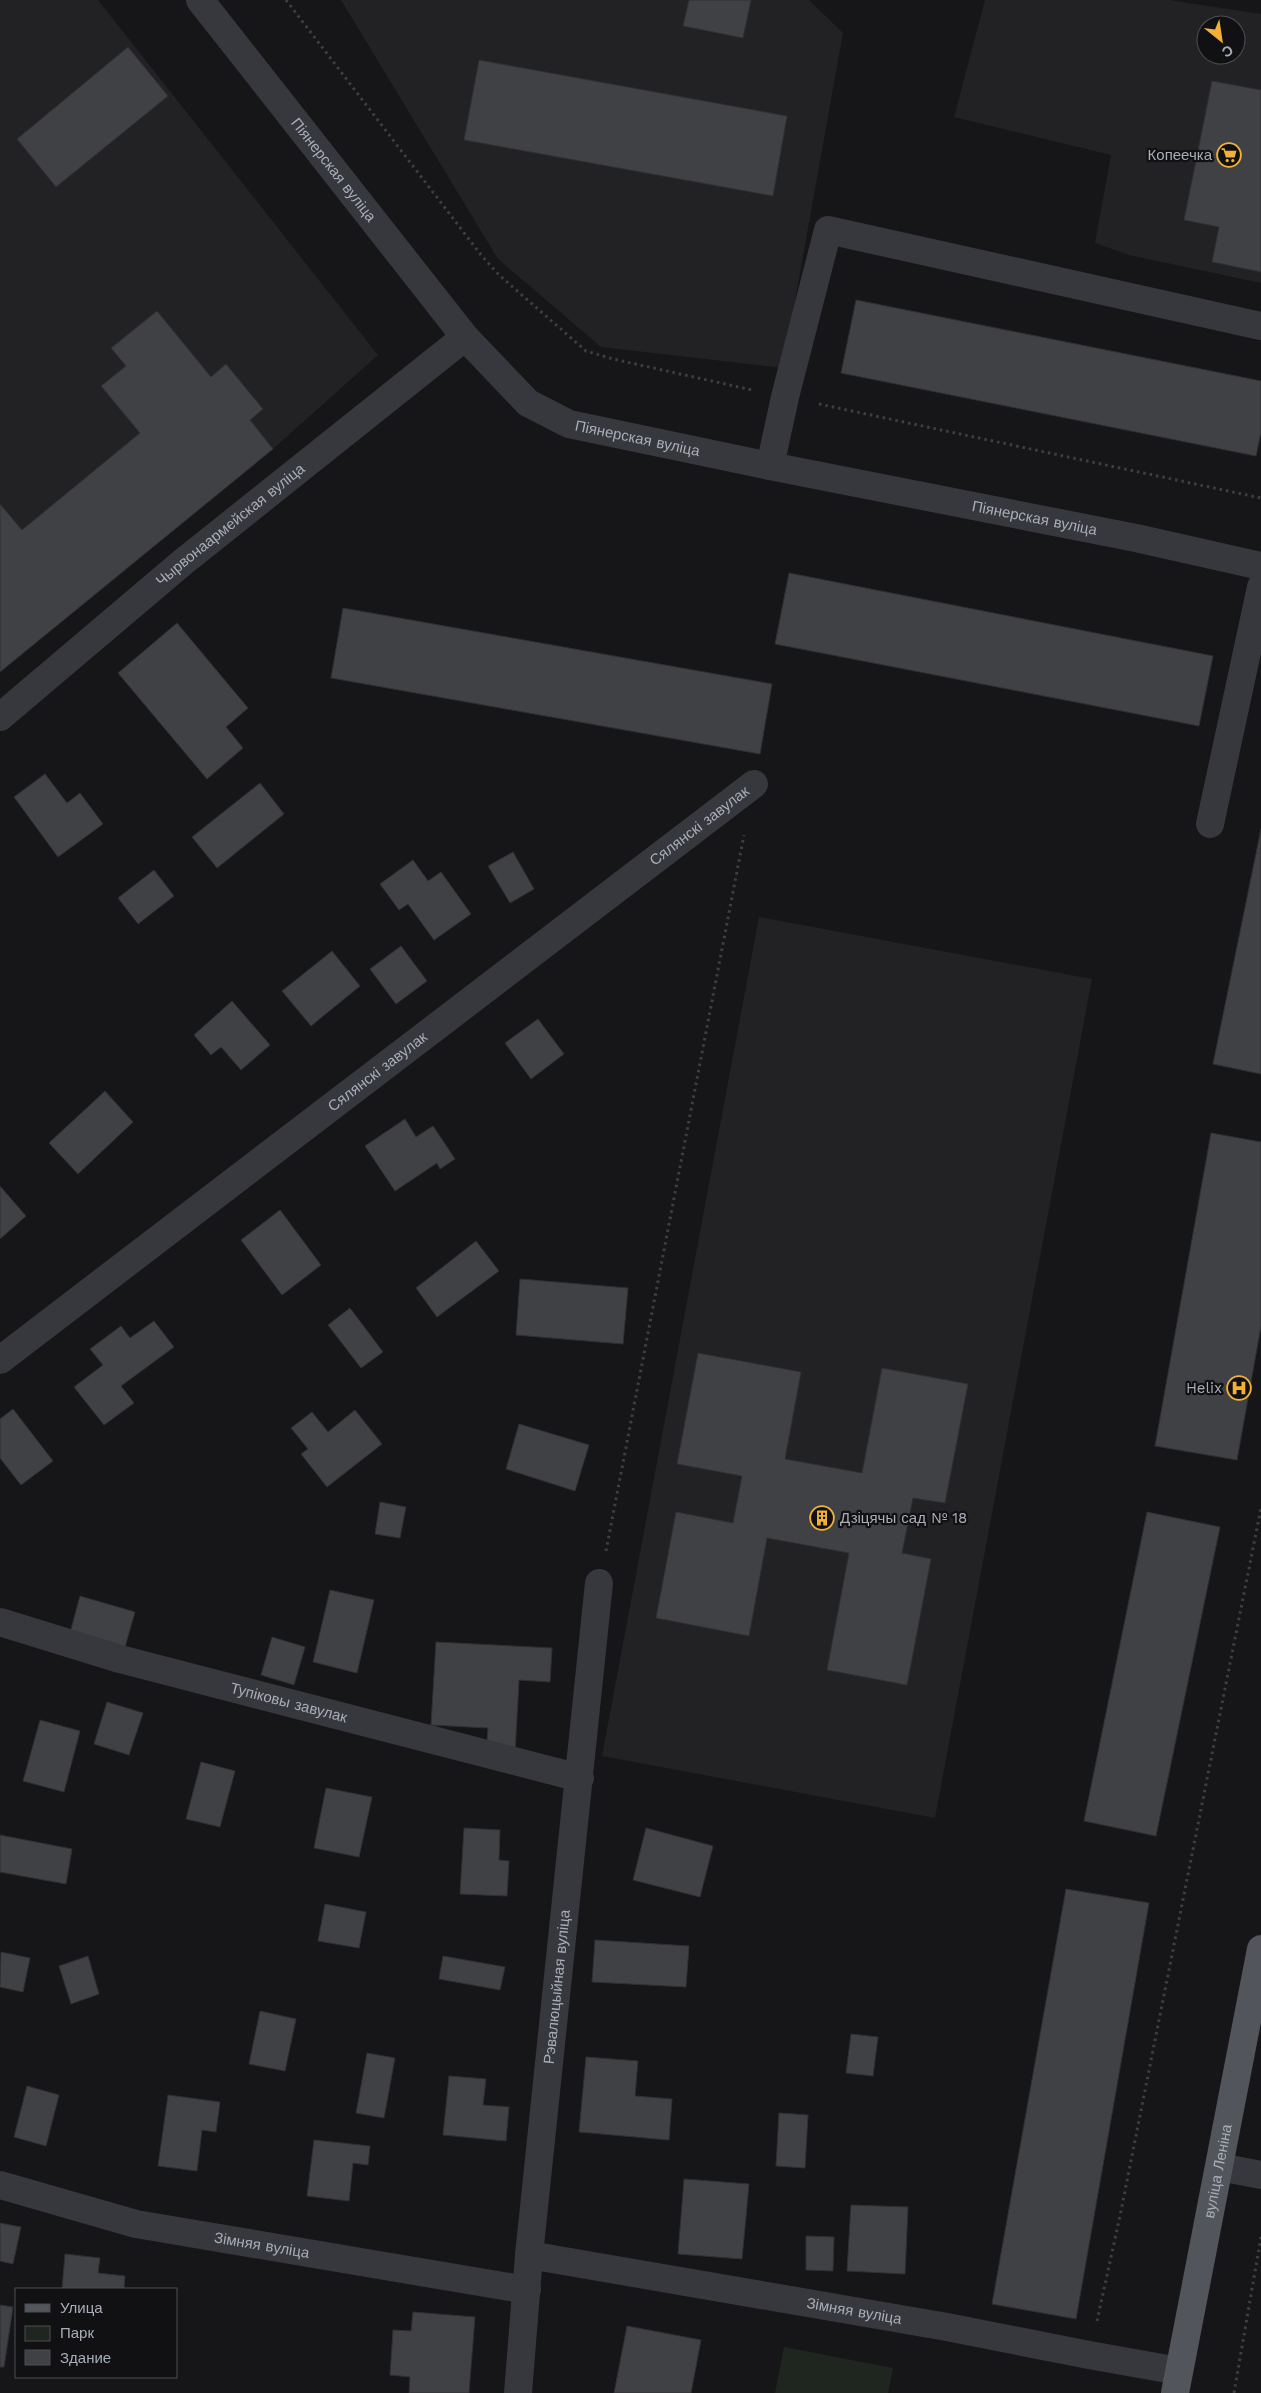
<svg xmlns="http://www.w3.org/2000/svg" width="1261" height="2393" viewBox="0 0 1261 2393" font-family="'Work Sans',sans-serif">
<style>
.built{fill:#222225;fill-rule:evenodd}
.green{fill:#1e261f}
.building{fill:#404145;stroke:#303034}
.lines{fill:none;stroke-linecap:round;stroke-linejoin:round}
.path{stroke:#3d3f44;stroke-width:3;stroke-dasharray:2.5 4;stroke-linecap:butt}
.minor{stroke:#37383d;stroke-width:28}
.major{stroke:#53555c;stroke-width:28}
.labels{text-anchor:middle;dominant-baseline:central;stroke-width:4.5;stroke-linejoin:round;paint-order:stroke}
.poi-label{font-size:15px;fill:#a8adb8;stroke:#111113;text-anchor:end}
.street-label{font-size:15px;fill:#a8adb8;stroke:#111113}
</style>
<rect width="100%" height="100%" fill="#161618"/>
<path class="built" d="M0 0H98L378 355 273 449 0 672Z
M341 0H809L843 33 783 368 601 347 498 259Z
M985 0H1169L1261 14V283L1129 255 1095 243 1111 155 954 117ZM1206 25H1236V55H1206Z
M759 917 1092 979 935 1818 602 1756Z"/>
<path class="green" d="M784 2347 893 2368 888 2393H775Z"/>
<path class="building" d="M689 0H751L743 38 683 26Z
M128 47 168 96 56 187 17 139Z
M479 60 787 116 773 196 464 140Z
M1212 81 1261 90V272L1212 262 1219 227 1184 220Z
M856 300 1261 381V432L1256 456 841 373Z
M157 311 211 377 226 364 263 409 250 420 273 449 0 672V504L22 530 140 433 101 386 126 366 111 348Z
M789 573 1213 656 1199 726 775 644Z
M343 608 772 684 760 754 331 678Z
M177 623 248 708 226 727 243 748 207 779 118 673Z
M45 774 67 803 80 793 103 824 58 857 14 797Z
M260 783 284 814 217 868 192 837Z
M1261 829V1074L1213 1064Z
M513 852 534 889 510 903 488 866Z
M413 860 428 881 441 872 471 914 434 940 408 904 399 910 380 884Z
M154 870 174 896 138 924 118 898Z
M401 946 427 981 396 1004 370 969Z
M332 951 360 986 311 1026 282 991Z
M232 1001 270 1045 241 1070 221 1047 211 1055 194 1035Z
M538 1019 564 1054 531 1079 505 1043Z
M105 1091 133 1122 78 1174 49 1143Z
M405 1119 416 1137 433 1126 455 1159 440 1169 437 1163 395 1191 365 1146Z
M1211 1133 1261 1142V1326L1237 1460 1155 1446Z
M0 1186 26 1216 0 1239Z
M280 1210 321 1265 282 1295 241 1240Z
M476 1241 499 1271 437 1317 416 1288Z
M520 1279 628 1288 623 1344 516 1335Z
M350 1308 383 1352 361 1368 328 1325Z
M154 1321 174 1347 121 1386 134 1403 104 1425 74 1387 103 1365 90 1349 121 1326 130 1338Z
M698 1353 801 1372 785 1459 862 1473 882 1368 968 1384 945 1503 913 1498 902 1553 931 1559 907 1685 827 1670 849 1553 767 1538 749 1636 656 1618 676 1512 733 1523 742 1476 677 1464Z
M13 1409 53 1461 21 1485 0 1458V1419Z
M355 1410 382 1444 327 1487 301 1454 308 1449 291 1428 312 1412 328 1432Z
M519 1424 589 1445 575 1491 506 1469Z
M380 1502 406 1507 400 1538 375 1534Z
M1147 1512 1220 1527 1156 1836 1084 1821Z
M330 1590 374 1600 357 1673 313 1662Z
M80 1596 135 1612 125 1647 70 1633Z
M272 1637 305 1647 294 1685 261 1675Z
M436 1642 552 1648 550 1682 519 1680 515 1754 486 1753 488 1728 431 1725Z
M107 1702 143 1713 129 1755 94 1744Z
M40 1720 80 1731 64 1792 23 1781Z
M201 1762 235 1771 220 1827 186 1819Z
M326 1788 372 1797 359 1857 314 1848Z
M464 1828 500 1830 499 1860 509 1861 507 1896 460 1894Z
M646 1828 713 1846 700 1897 633 1880Z
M0 1835 72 1849 66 1884 0 1872Z
M1066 1889 1149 1903 1076 2319 992 2304Z
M325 1904 366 1912 359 1948 318 1941Z
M595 1940 689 1946 686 1987 592 1982Z
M1 1952 30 1958 23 1992 0 1987Z
M88 1956 99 1994 71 2004 59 1966Z
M443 1956 505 1967 500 1990 439 1979Z
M260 2011 296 2019 285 2071 249 2064Z
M851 2034 878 2037 873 2076 846 2073Z
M367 2053 395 2058 384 2118 356 2113Z
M586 2057 638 2061 635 2096 672 2099 669 2140 579 2132Z
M449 2076 486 2079 483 2105 509 2107 506 2141 443 2135Z
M27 2086 59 2095 46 2146 14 2137Z
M168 2095 220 2102 216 2132 202 2130 197 2171 158 2166Z
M779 2113 808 2115 805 2168 776 2166Z
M314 2140 370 2146 368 2165 353 2163 349 2201 307 2196Z
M684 2179 749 2184 742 2259 678 2254Z
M851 2205 908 2207 905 2274 847 2271Z
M0 2223 21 2227 13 2264 0 2261Z
M806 2236 834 2237 833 2271 806 2270Z
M65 2254 100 2258 98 2273 125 2276 124 2289H62Z
M0 2305 13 2307 4 2367H0Z
M413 2312 475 2317 469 2393H409L410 2377 390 2375 393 2330 411 2331Z
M627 2326 701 2340 691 2393H614Z"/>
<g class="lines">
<path class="path" d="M286 0 481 255 499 275 586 351 613 359 752 390
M819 404 1261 498
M606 1551 744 835
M1097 2321 1120 2216 1261 1508
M1234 2393 1261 2237"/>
<g class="minor">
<path id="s1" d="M200 0 465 337 528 403 569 424 770 466 1136 538 1261 566"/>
<path d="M770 466 785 397 828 230 1261 326"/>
<path id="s2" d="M0 717 183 562 465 337"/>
<path d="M1210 824 1261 587"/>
<path id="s3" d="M0 1360 754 784"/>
<path id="s4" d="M0 1622 120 1659 580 1778"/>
<path d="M1220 2167 1261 2175"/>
<path id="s5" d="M0 2185 136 2224 527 2290"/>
<path id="s6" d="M529 2255 947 2327 1089 2355 1179 2371"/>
<path id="s7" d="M518 2393 529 2255 599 1583"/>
</g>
<path class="major" id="s8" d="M1175 2393 1261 1949"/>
</g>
<defs>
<g id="supermarket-ring" transform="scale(1.25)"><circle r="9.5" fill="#111113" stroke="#f2b134" stroke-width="1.5"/><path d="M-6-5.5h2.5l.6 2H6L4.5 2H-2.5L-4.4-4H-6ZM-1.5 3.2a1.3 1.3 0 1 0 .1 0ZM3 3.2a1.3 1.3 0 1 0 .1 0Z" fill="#f2b134"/></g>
<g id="hospital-ring" transform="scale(1.25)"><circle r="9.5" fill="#111113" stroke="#f2b134" stroke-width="1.5"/><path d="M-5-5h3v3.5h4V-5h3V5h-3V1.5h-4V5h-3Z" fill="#f2b134"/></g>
<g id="building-ring" transform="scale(1.25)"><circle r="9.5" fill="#111113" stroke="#f2b134" stroke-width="1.5"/><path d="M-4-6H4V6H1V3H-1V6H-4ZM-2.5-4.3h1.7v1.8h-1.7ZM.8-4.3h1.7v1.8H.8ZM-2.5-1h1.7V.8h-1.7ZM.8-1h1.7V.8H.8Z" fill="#f2b134"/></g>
</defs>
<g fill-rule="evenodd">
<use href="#supermarket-ring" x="1229" y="155"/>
<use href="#hospital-ring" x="1239" y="1388"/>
<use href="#building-ring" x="822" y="1518"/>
</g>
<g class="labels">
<g class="poi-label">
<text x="1212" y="155">Копеечка</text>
<text x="1222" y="1388">Helix</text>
<text x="840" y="1518" text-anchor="start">Дзіцячы сад № 18</text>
</g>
<g class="street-label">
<text stroke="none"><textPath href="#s1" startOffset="216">Піянерская вуліца</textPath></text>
<text stroke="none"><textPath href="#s1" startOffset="636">Піянерская вуліца</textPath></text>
<text stroke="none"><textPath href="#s1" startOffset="1041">Піянерская вуліца</textPath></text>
<text stroke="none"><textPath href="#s2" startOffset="300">Чырвонаармейская вуліца</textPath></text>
<text stroke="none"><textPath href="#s3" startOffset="880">Сялянскі завулак</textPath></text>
<text stroke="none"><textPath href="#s3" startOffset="475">Сялянскі завулак</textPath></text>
<text stroke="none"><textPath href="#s4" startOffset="300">Тупіковы завулак</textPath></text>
<text stroke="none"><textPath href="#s7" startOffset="408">Рэвалюцыйная вуліца</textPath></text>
<text stroke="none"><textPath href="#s8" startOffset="226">вуліца Леніна</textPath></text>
<text stroke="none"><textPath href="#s5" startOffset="269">Зімняя вуліца</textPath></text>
<text stroke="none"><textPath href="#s6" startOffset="330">Зімняя вуліца</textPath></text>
</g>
</g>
<rect x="15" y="2288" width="162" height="90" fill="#111113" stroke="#4d4f55"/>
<rect x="25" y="2304" width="25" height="8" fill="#53555c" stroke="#4d4f55"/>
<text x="60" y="2313" font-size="15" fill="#a8adb8">Улица</text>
<rect x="25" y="2326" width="25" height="15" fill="#1e261f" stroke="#4d4f55"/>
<text x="60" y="2338" font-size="15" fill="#a8adb8">Парк</text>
<rect x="25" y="2350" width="25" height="15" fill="#404145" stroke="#4d4f55"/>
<text x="60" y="2363" font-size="15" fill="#a8adb8">Здание</text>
<g transform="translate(1221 40) rotate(150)"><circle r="24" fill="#111113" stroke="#4d4f55"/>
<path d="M0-4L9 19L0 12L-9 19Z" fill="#f2b134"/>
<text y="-8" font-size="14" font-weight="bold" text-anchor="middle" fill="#a8adb8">С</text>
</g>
</svg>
